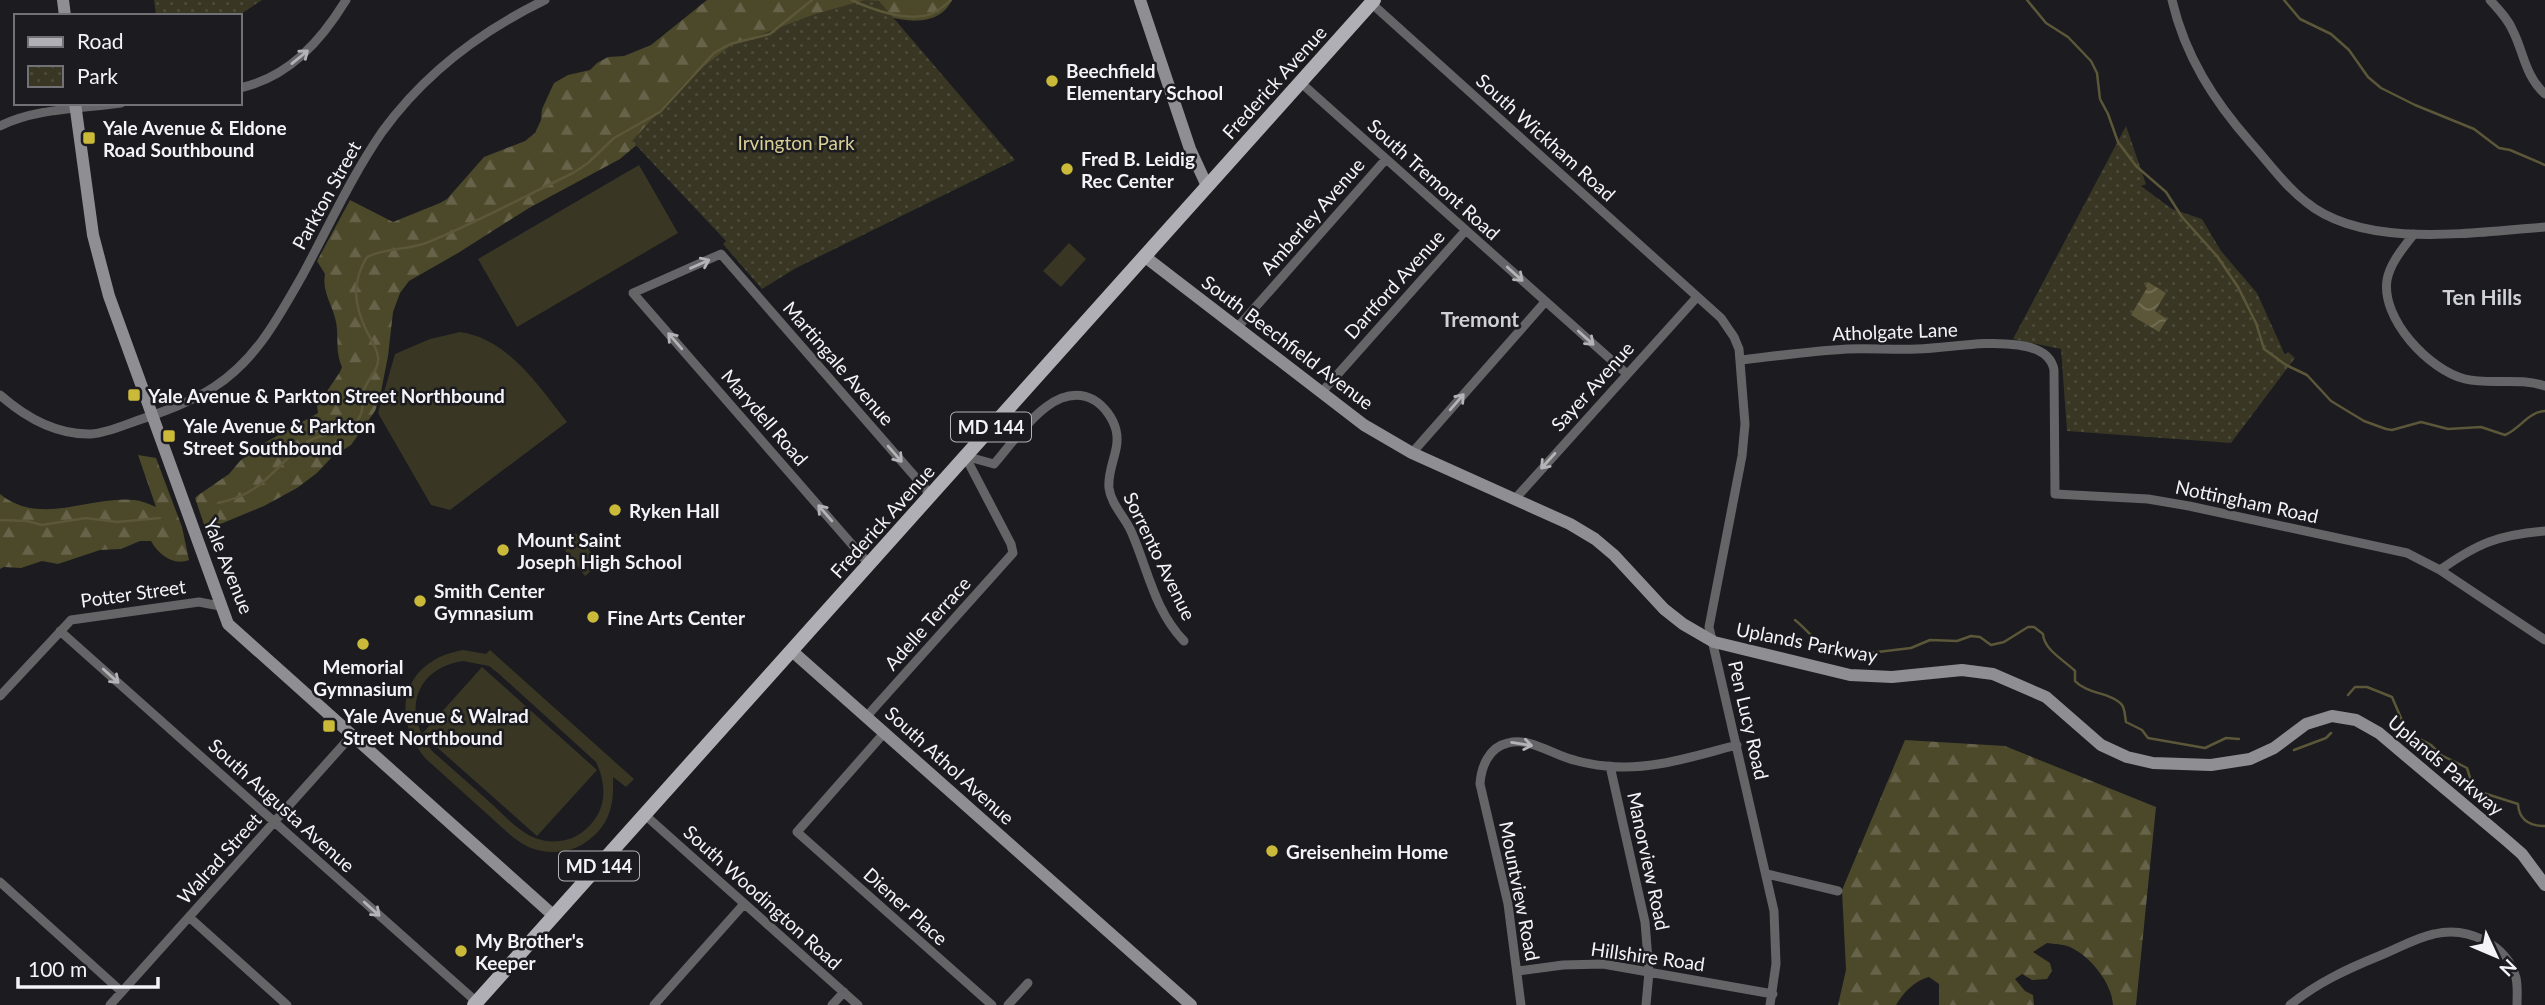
<svg xmlns="http://www.w3.org/2000/svg" width="2545" height="1005" viewBox="0 0 2545 1005" font-family="Lato,sans-serif">
<style>
.grass{fill:#393724;fill-rule:evenodd}
.forest{fill:url(#forest-firs)}
.park{fill:url(#park-dots)}
.water{fill:url(#water-waves)}
.lines{fill:none;stroke-linecap:round;stroke-linejoin:round}
.stream{stroke:#5b5738;stroke-width:2.5}
.street{stroke:#656568;stroke-width:9}
.secondary{stroke:#8f8e93;stroke-width:12}
.primary{stroke:#afafb5;stroke-width:14}
.oneway{stroke:#b4b4b7}
.poi-dot{fill:#cbba39;stroke:#1b1b20;stroke-width:2.5}
.labels{text-anchor:middle;dominant-baseline:central;stroke-width:5;stroke-linejoin:round;paint-order:stroke}
.shield{fill:#1b1b20;stroke:#b3b3b7;stroke-width:2}
.shield-label{font-size:18px;font-weight:bold;fill:#f4f4f8}
.poi-label{font-size:19px;font-weight:bold;fill:#f4f4f8;stroke:#1b1b20;text-anchor:start}
.street-label{font-size:19px;fill:#f4f4f8;stroke:#1b1b20}
.park-label{font-size:19px;fill:#d7cf95;stroke:#1b1b20}
.neighbourhood-label{font-size:21px;font-weight:bold;fill:#d0d0d7;stroke:#1b1b20}
</style>
<defs>
<pattern id="forest-firs" width="22" height="20" patternUnits="userSpaceOnUse" patternTransform="scale(1.75)"><rect width="22" height="20" fill="#4c482a"/><path d="M5 1l3.5 6h-7zM16 11l3.5 6h-7z" fill="#66634a"/></pattern>
<pattern id="park-dots" width="8" height="8" patternUnits="userSpaceOnUse" patternTransform="scale(1.75)"><rect width="8" height="8" fill="#393724"/><path d="M2 2h.1M6 6h.1" fill="none" stroke="#4c4b3a" stroke-width="1.8" stroke-linecap="round"/></pattern>
<pattern id="water-waves" width="16" height="10" patternUnits="userSpaceOnUse" patternTransform="scale(1.75)"><rect width="16" height="10" fill="#5b5738"/><path d="M0 5q4-4 8 0t8 0" fill="none" stroke="#737056"/></pattern>
</defs>
<rect width="100%" height="100%" fill="#1b1b20"/>
<path class="grass" d="M639 165 678 233 517 327 478 259Z
M1069 243 1086 259 1061 287 1043 271Z
M460 332C509 339 539 387 567 422L450 510 431 505 378 413 395 354 430 339Z
M576 533 600 564 585 576 561 545Z
M463 650 486 654 490 650 634 779 626 787 613 777C614 802 611 823 590 839 575 852 553 855 534 849 516 843 501 826 486 813 466 795 446 777 426 759 388 714 404 660 463 650ZM463 661 489 666 498 673 596 762C605 781 607 802 595 819 582 838 560 846 538 839 521 834 507 818 494 806 474 788 454 770 433 752 402 714 413 669 463 661Z
M482 667 597 770 537 836 422 734Z"/>
<path class="forest" d="M707 0H952C935 35 887 16 858 9L652 132 620 159 529 208 458 253 409 281 400 293 393 312 388 356 380 397 375 411 351 445 332 457 317 473 297 488 264 506 218 525 207 533 195 498 197 496 229 474 240 461 259 446 318 413 317 406 340 372 342 367C336 353 338 343 337 329 336 309 321 294 325 274L317 261 350 200 393 222 440 203 447 199 484 157 525 141 535 133 541 120 542 109 554 83 568 75 590 70 597 63 608 57 624 56 651 45Z
M138 455 156 458 182 527 189 560C173 566 159 555 151 541H140L121 549 100 550 58 564 42 561 21 568 4 567 0 569V494C40 527 91 495 135 500 142 501 149 504 156 507Z
M1905 740 2005 746 2156 807 2136 1005H2113C2112 983 2090 956 2070 947 2063 944 2054 944 2047 943L2033 952 2050 963 2052 971 2047 979 2032 980 2022 974 2015 979 2025 991 2033 995 2034 1005H1939V984L1929 977C1914 981 1904 992 1896 1005H1838L1846 970 1842 890Z"/>
<path class="park" d="M154 0H262L238 16H150L156 15Z
M865 0 879 1 1015 160 796 268 762 289 723 244 726 241 632 141 690 77 730 46 815 14Z
M2126 126 2146 184 2141 186 2172 209 2202 219 2221 251 2257 293 2285 355 2288 352 2295 358 2231 443 2067 431 2061 349 2013 339Z"/>
<path class="water" d="M2148 282 2166 293 2155 311 2167 319 2159 332 2131 315 2147 288 2145 286Z"/>
<g class="lines">
<path class="stream" d="M852 0C873 10 905 21 928 15 937 13 944 6 951 0
M2027 0 2046 23 2068 37 2091 61 2097 73 2100 99 2108 114 2118 142 2136 166 2166 192 2182 217 2217 256 2238 287 2256 323 2264 349 2286 365 2307 375 2331 401 2364 421 2386 429 2392 430 2421 422 2448 429 2481 427 2505 435C2521 428 2528 412 2545 411
M2284 0 2300 19 2331 34 2349 50 2368 77 2381 88 2415 105 2474 129 2499 148 2510 150 2545 165
M218 503C263 494 271 470 304 444 319 432 345 435 357 421 365 412 361 401 364 390 367 379 380 369 378 357 377 349 371 339 367 332 354 305 351 283 367 257 385 248 407 250 426 243 476 223 523 197 573 173L588 163 614 138 660 112 714 53 730 44 770 34 812 0
M0 520 27 521 42 525 86 518 117 522 160 518
M1795 620C1813 634 1834 668 1861 654L1911 648 1930 640 1957 641 1971 636 1980 637 1991 645 2004 642 2028 627H2034L2043 634C2044 650 2064 660 2075 671V681C2087 694 2113 693 2122 705 2125 709 2125 717 2126 722L2142 730 2148 738 2205 748 2226 738 2239 739
M2348 695 2355 687H2367L2392 697 2407 732 2431 745 2441 755 2467 768 2474 790 2518 804C2519 820 2530 826 2545 826
M2294 750 2326 738 2331 733"/>
<path class="street" d="M2172 0C2185 56 2214 101 2251 143 2269 163 2285 186 2306 202 2364 250 2475 232 2545 227
M2490 0C2499 10 2508 19 2513 31 2524 53 2525 76 2545 94
M1371 3 1721 318 1734 337 1739 349 1745 424 1742 456 1709 627 1774 911 1776 964 1770 1005
M1300 82 1627 374
M240 88C289 77 321 41 346 0
M0 126C36 108 81 109 121 103
M2414 234C2403 248 2390 263 2387 280 2381 319 2429 370 2465 379 2491 385 2519 377 2545 386
M1237 328 1386 159
M1741 360C1776 356 1812 351 1847 349 1870 348 1894 350 1917 349 1950 348 1984 340 2018 345 2034 347 2051 353 2054 370L2055 494 2148 499 2189 506 2407 553 2440 570 2545 640
M1321 393 1466 230
M0 395C25 417 56 435 91 434 106 433 122 426 136 421 163 412 191 402 214 387 256 360 278 318 302 276 328 228 351 177 382 132 424 74 481 31 545 0
M1412 453 1545 302
M965 456 994 464C1018 437 1054 378 1094 400 1104 406 1113 418 1116 430 1121 450 1107 467 1109 488 1111 504 1124 516 1131 531 1148 569 1154 610 1184 641
M1514 500 1697 297
M869 564 633 293 721 254 931 495
M2440 570C2478 543 2498 535 2545 531
M60 631 479 1004
M0 696 71 620 199 602 220 606
M867 716 1013 553 1011 544 965 456
M885 732 797 832 992 1005
M1610 766 1645 922 1649 972 1646 1005
M645 815 858 1005
M1767 874 1838 891
M0 882 122 992
M189 917 287 1005
M1518 971 1563 965 1603 964 1773 994
M110 1005 353 734
M654 1005 744 904
M832 1005 844 992
M1008 1005 1028 983
M1521 1005 1508 904 1480 784C1481 767 1489 747 1508 743 1530 737 1553 755 1574 760 1584 763 1595 765 1606 766 1651 771 1694 756 1737 745
M2290 1005C2317 983 2347 969 2379 956 2397 949 2415 938 2434 934 2467 926 2507 944 2516 978 2518 987 2517 996 2517 1005"/>
<path class="secondary" d="M63 0 65 16
M1140 0 1190 149 1207 186
M75 103 93 235 109 296 228 624 554 916
M1144 256 1364 425 1412 453 1570 524 1595 539 1614 555 1664 609 1683 624 1714 642 1850 675 1892 677 1962 670 1993 674 2046 697 2101 745 2127 757 2153 763 2211 765 2250 759 2274 748 2306 724 2332 716 2356 720 2379 733 2506 840 2522 854 2545 885
M792 651 1191 1005"/>
<path class="primary" d="M474 1005 1374 0"/>
</g>
<defs><path id="oneway-shaft" d="M-6 0H5M1.5-3L5.5 0L1.5 3" fill="none" stroke-width="1.6" stroke-linecap="round" stroke-linejoin="round" transform="scale(1.75)"/></defs>
<g class="oneway">
<use href="#oneway-shaft" transform="translate(300 57) rotate(-39)"/>
<use href="#oneway-shaft" transform="translate(700 264) rotate(-24)"/>
<use href="#oneway-shaft" transform="translate(1515 274) rotate(42)"/>
<use href="#oneway-shaft" transform="translate(1586 338) rotate(42)"/>
<use href="#oneway-shaft" transform="translate(675 341) rotate(-131)"/>
<use href="#oneway-shaft" transform="translate(1457 402) rotate(-49)"/>
<use href="#oneway-shaft" transform="translate(895 454) rotate(49)"/>
<use href="#oneway-shaft" transform="translate(1548 461) rotate(132)"/>
<use href="#oneway-shaft" transform="translate(825 513) rotate(-131)"/>
<use href="#oneway-shaft" transform="translate(111 676) rotate(42)"/>
<use href="#oneway-shaft" transform="translate(1522 744) rotate(9)"/>
<use href="#oneway-shaft" transform="translate(372 909) rotate(42)"/>
</g>
<g class="poi-dot">
<circle cx="1052" cy="81" r="7"/>
<rect x="82" y="131" width="14" height="14" rx="3.5"/>
<circle cx="1067" cy="169" r="7"/>
<rect x="127" y="388" width="14" height="14" rx="3.5"/>
<rect x="162" y="429" width="14" height="14" rx="3.5"/>
<circle cx="615" cy="510" r="7"/>
<circle cx="503" cy="550" r="7"/>
<circle cx="420" cy="601" r="7"/>
<circle cx="593" cy="617" r="7"/>
<circle cx="363" cy="644" r="7"/>
<rect x="322" y="719" width="14" height="14" rx="3.5"/>
<circle cx="1272" cy="851" r="7"/>
<circle cx="461" cy="951" r="7"/>
</g>
<g class="labels">
<g class="shield">
<rect x="951" y="412.5" width="80" height="29" rx="5"/>
<rect x="559" y="851.5" width="80" height="29" rx="5"/>
</g>
<g class="shield-label">
<text x="991" y="427">MD 144</text>
<text x="599" y="866">MD 144</text>
</g>
<g class="poi-label">
<text x="1066" y="70">Beechfield<tspan x="1066" dy="22">Elementary School</tspan></text>
<text x="103" y="127">Yale Avenue &amp; Eldone<tspan x="103" dy="22">Road Southbound</tspan></text>
<text x="1081" y="158">Fred B. Leidig<tspan x="1081" dy="22">Rec Center</tspan></text>
<text x="148" y="395">Yale Avenue &amp; Parkton Street Northbound</text>
<text x="183" y="425">Yale Avenue &amp; Parkton<tspan x="183" dy="22">Street Southbound</tspan></text>
<text x="629" y="510">Ryken Hall</text>
<text x="517" y="539">Mount Saint<tspan x="517" dy="22">Joseph High School</tspan></text>
<text x="434" y="590">Smith Center<tspan x="434" dy="22">Gymnasium</tspan></text>
<text x="607" y="617">Fine Arts Center</text>
<text x="363" y="666" text-anchor="middle">Memorial<tspan x="363" dy="22">Gymnasium</tspan></text>
<text x="343" y="715">Yale Avenue &amp; Walrad<tspan x="343" dy="22">Street Northbound</tspan></text>
<text x="1286" y="851">Greisenheim Home</text>
<text x="475" y="940">My Brother's<tspan x="475" dy="22">Keeper</tspan></text>
</g>
<g class="street-label">
<text transform="translate(1274 82) rotate(-48)">Frederick Avenue</text>
<text transform="translate(1546 137) rotate(42)">South Wickham Road</text>
<text transform="translate(1434 179) rotate(42)">South Tremont Road</text>
<text transform="translate(326 195) rotate(-61)">Parkton Street</text>
<text transform="translate(1312 216) rotate(-49)">Amberley Avenue</text>
<text transform="translate(1394 284) rotate(-48)">Dartford Avenue</text>
<text transform="translate(1895 331) rotate(-2)">Atholgate Lane</text>
<text transform="translate(1288 342) rotate(37)">South Beechfield Avenue</text>
<text transform="translate(839 363) rotate(49)">Martingale Avenue</text>
<text transform="translate(1592 386) rotate(-48)">Sayer Avenue</text>
<text transform="translate(765 417) rotate(49)">Marydell Road</text>
<text transform="translate(2247 501) rotate(12)">Nottingham Road</text>
<text transform="translate(882 521) rotate(-48)">Frederick Avenue</text>
<text transform="translate(1160 556) rotate(64)">Sorrento Avenue</text>
<text transform="translate(229 566) rotate(68)">Yale Avenue</text>
<text transform="translate(133 593) rotate(-8)">Potter Street</text>
<text transform="translate(927 623) rotate(-48)">Adelle Terrace</text>
<text transform="translate(1807 642) rotate(11)">Uplands Parkway</text>
<text transform="translate(1749 720) rotate(77)">Pen Lucy Road</text>
<text transform="translate(950 765) rotate(42)">South Athol Avenue</text>
<text transform="translate(2446 765) rotate(40)">Uplands Parkway</text>
<text transform="translate(282 805) rotate(42)">South Augusta Avenue</text>
<text transform="translate(219 858) rotate(-48)">Walrad Street</text>
<text transform="translate(1649 861) rotate(78)">Manorview Road</text>
<text transform="translate(1520 891) rotate(79)">Mountview Road</text>
<text transform="translate(763 897) rotate(42)">South Woodington Road</text>
<text transform="translate(906 906) rotate(42)">Diener Place</text>
<text transform="translate(1648 956) rotate(8)">Hillshire Road</text>
</g>
<g class="park-label">
<text x="796" y="142">Irvington Park</text>
</g>
<g class="neighbourhood-label">
<text x="2482" y="296">Ten Hills</text>
<text x="1480" y="318">Tremont</text>
</g>
</g>
<rect x="14" y="14" width="228" height="91" fill="#1b1b20" stroke="#727276" stroke-width="2"/>
<rect x="28" y="37" width="35" height="10" fill="#afafb5" stroke="#727276" stroke-width="2"/>
<text x="77" y="49" font-size="21" fill="#f4f4f8">Road</text>
<rect x="28" y="66" width="35" height="21" fill="url(#park-dots)" stroke="#727276" stroke-width="2"/>
<text x="77" y="84" font-size="21" fill="#f4f4f8">Park</text>
<g transform="translate(2496 956) rotate(134)" stroke="#1b1b20" stroke-width="5" paint-order="stroke">
<path d="M0-5L12 26L0 18L-12 26Z" fill="#f4f4f8"/>
<text y="-10" font-size="19" font-weight="bold" text-anchor="middle" fill="#f4f4f8">N</text>
</g>
<path d="M18 977v10h140v-10" fill="none" stroke="#f4f4f8" stroke-width="3.5"/>
<text x="28" y="977" font-size="21" fill="#f4f4f8" stroke="#1b1b20" stroke-width="5" paint-order="stroke">100 m</text>
</svg>
